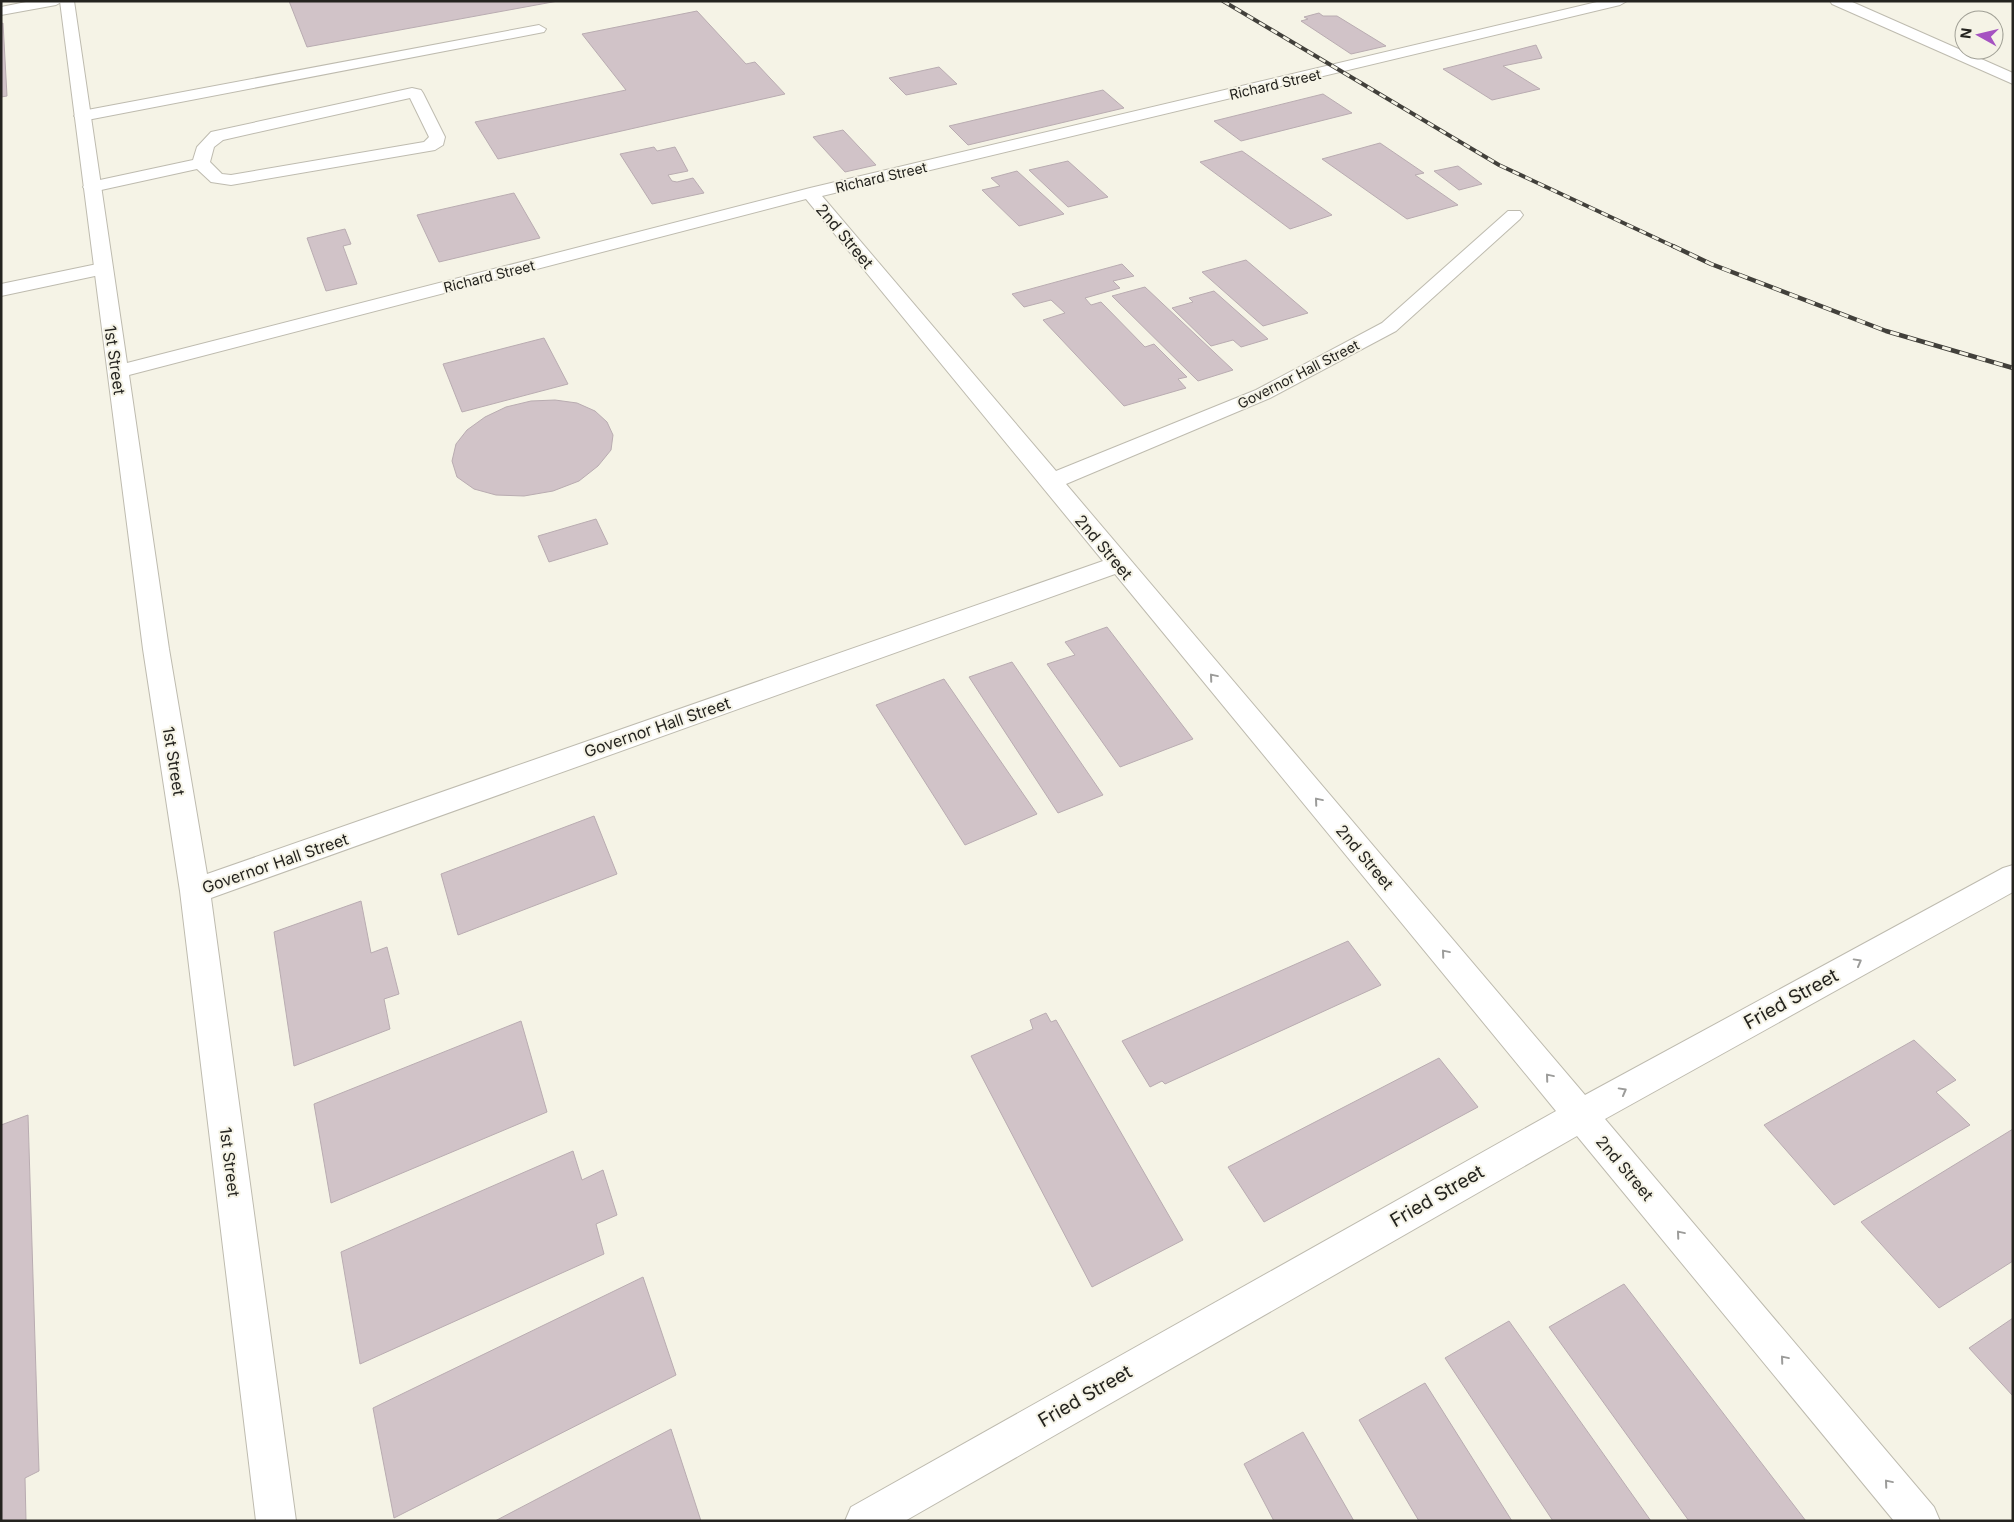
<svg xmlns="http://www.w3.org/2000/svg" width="2014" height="1522" viewBox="0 0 2014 1522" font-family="Inter,sans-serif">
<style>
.building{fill:#d1c3c8;stroke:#b9acb1}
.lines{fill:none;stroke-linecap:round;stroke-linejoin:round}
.lane-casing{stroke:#bebbaf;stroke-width:2}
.street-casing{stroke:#bebbaf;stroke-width:2}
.lane{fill:#fff;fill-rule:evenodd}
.street{fill:#fff;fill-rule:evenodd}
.rail-far1-casing{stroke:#42403b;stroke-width:4}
.rail-casing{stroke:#42403b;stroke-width:4.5}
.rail-far1{stroke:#f5f3e6;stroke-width:2.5;stroke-dasharray:7;stroke-linecap:butt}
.rail{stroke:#f5f3e6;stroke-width:3;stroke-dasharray:9;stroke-linecap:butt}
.oneway{stroke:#9c9c9a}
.labels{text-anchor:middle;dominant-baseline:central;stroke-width:4;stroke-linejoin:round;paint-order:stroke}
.far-street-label{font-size:14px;fill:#24231f;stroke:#f5f3e6}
.street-label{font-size:16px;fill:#24231f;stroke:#f5f3e6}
.near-street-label{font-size:19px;fill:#24231f;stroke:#f5f3e6}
</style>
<rect width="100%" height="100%" fill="#f5f3e6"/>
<path class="building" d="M289 1H558L307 47Z
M697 11 746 64 755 62 785 94 498 159 475 122 626 90 582 34Z
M1319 13 1323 16H1337L1386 46 1351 54 1301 21 1308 19 1304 17Z
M3 23 7 96 1 97V24Z
M1536 45 1542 58 1503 66 1540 89 1492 100 1443 69Z
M939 67 957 84 906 95 889 78Z
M1103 90 1124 108 968 145 949 126Z
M1323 94 1352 113 1241 141 1214 121Z
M843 130 876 165 845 172 813 137Z
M1380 143 1424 173 1415 175 1458 205 1407 219 1322 159Z
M654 147 657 151 675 147 688 171 668 175 672 181 677 182 693 178 704 193 652 204 620 154Z
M1242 151 1332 215 1290 229 1200 162Z
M1068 161 1108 197 1068 207 1029 170Z
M1458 166 1482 184 1459 190 1434 171Z
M1017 171 1064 214 1019 226 982 190 1000 186 991 178Z
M514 193 540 238 439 262 417 215Z
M345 229 351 244 343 246 357 284 326 291 307 238Z
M1246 260 1308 313 1263 326 1202 272Z
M1122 264 1134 276 1113 281 1120 288 1085 298 1091 305 1101 302 1145 347 1154 344 1187 377 1178 379 1186 388 1124 406 1043 320 1065 313 1051 300 1024 307 1012 294Z
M1145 287 1233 370 1198 381 1112 296Z
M1214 291 1268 339 1241 347 1233 340 1211 346 1172 308 1193 302 1189 298Z
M544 338 568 384 462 412 443 364Z
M555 400 577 403 595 411 607 422 613 435 611 450 598 466 579 481 553 491 524 496 496 495 474 489 457 477 452 461 456 444 467 430 485 417 506 407 531 401Z
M596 519 608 544 549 562 538 536Z
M1107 627 1193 739 1120 767 1047 664 1075 655 1065 642Z
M1012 662 1103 795 1058 813 969 677Z
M944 679 1037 814 965 845 876 705Z
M594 816 617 874 458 935 441 874Z
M361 901 371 953 387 947 399 994 384 999 390 1029 294 1066 274 932Z
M1348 941 1381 985 1165 1084 1162 1081 1150 1087 1122 1041Z
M1046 1013 1051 1022 1056 1020 1183 1240 1092 1287 971 1056 1033 1029 1030 1020Z
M521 1021 547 1112 331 1203 314 1104Z
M1914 1040 1956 1080 1936 1092 1970 1125 1834 1205 1764 1125Z
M1439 1058 1478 1107 1264 1222 1228 1167Z
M28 1115 39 1471 25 1478 26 1521H1V1125Z
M2013 1129V1261L1939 1308 1861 1222Z
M573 1151 582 1180 603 1170 617 1215 596 1224 604 1254 360 1364 341 1252Z
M643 1277 676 1375 394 1518 373 1408Z
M1624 1284 1806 1521H1689L1549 1327Z
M2013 1318V1396L1969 1348Z
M1509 1321 1651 1521H1553L1445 1358Z
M1425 1383 1512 1521H1419L1359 1420Z
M671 1429 701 1521H495Z
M1303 1432 1354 1521H1274L1244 1464Z"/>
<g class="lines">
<g class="lane-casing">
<path id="lane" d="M31 1H63L56 5 1 15V7Z
M539 25 546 29 544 32 82 121 74 116 82 111Z
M412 88 421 90 423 93 445 137 443 145 435 150 231 185 211 182 197 169 92 192 86 191 83 187 86 183 193 160 197 147 211 132ZM410 98 429 137 424 142 231 175 222 174 210 162 214 147 223 140Z
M102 263 109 265 111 269 109 273 1 296V284Z"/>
</g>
<g class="street-casing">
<path id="street" d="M60 1H74L127 363 810 188 1601 1H1627L1620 5 822 196 1056 471 1256 390 1382 323 1508 211H1520L1523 215 1520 219 1396 331 1270 398 1066 484 1585 1095 2003 868 2013 865V892L1605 1119 1934 1507 1940 1521H1894L1577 1136 905 1521H845L851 1507 1556 1111 1115 574 211 898 296 1521H256L180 891 143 649ZM806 199 1103 561 207 874 169 649 129 375Z
M1830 1H1850L2013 73V84L1832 4Z"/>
</g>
<use href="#lane" class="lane"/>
<use href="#street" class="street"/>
<g class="rail-far1-casing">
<path id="rail-far1" d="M1223 1 1499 165 1675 247"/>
</g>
<g class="rail-casing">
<path id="rail" d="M1673 246 1711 264 1886 331 2013 368"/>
</g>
<use href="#rail-far1" class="rail-far1"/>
<use href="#rail" class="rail"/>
</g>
<defs><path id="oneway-chevron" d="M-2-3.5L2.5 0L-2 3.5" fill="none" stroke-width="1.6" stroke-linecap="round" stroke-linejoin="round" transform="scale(1.25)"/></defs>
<g class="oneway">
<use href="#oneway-chevron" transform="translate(1213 677) rotate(-130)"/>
<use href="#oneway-chevron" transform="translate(1318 801) rotate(-130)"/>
<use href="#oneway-chevron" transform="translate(1445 953) rotate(-130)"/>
<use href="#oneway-chevron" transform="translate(1858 962) rotate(-29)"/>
<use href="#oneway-chevron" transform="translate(1549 1077) rotate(-130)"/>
<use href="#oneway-chevron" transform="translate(1623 1091) rotate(-29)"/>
<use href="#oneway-chevron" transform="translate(1680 1234) rotate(-130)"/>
<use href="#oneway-chevron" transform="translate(1784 1359) rotate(-130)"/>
<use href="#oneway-chevron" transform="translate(1888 1483) rotate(-130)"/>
</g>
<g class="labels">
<g class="far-street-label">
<text transform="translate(1275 84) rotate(-13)">Richard Street</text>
<text transform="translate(881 177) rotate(-13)">Richard Street</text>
<text transform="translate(489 276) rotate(-14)">Richard Street</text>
<text transform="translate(1298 374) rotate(-27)">Governor Hall Street</text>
</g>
<g class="street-label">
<text transform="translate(845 236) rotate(50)">2nd Street</text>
<text transform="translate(115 360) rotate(82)">1st Street</text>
<text transform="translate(1104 547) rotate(50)">2nd Street</text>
<text transform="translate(657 727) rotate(-19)">Governor Hall Street</text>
<text transform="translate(174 761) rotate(81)">1st Street</text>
<text transform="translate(1365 857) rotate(50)">2nd Street</text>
<text transform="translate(275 863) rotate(-19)">Governor Hall Street</text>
<text transform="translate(230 1162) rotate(83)">1st Street</text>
<text transform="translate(1625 1168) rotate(50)">2nd Street</text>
</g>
<g class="near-street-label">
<text transform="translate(1791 999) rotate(-29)">Fried Street</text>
<text transform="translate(1437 1196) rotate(-30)">Fried Street</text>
<text transform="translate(1085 1396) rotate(-30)">Fried Street</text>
</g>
</g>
<rect width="2014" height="1522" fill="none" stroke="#24231f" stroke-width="5"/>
<g transform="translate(1979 35) rotate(278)"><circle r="24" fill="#f5f3e6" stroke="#a1a096"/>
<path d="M0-4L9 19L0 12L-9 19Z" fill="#a552c1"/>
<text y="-8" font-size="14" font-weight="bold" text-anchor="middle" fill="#24231f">N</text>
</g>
</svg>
